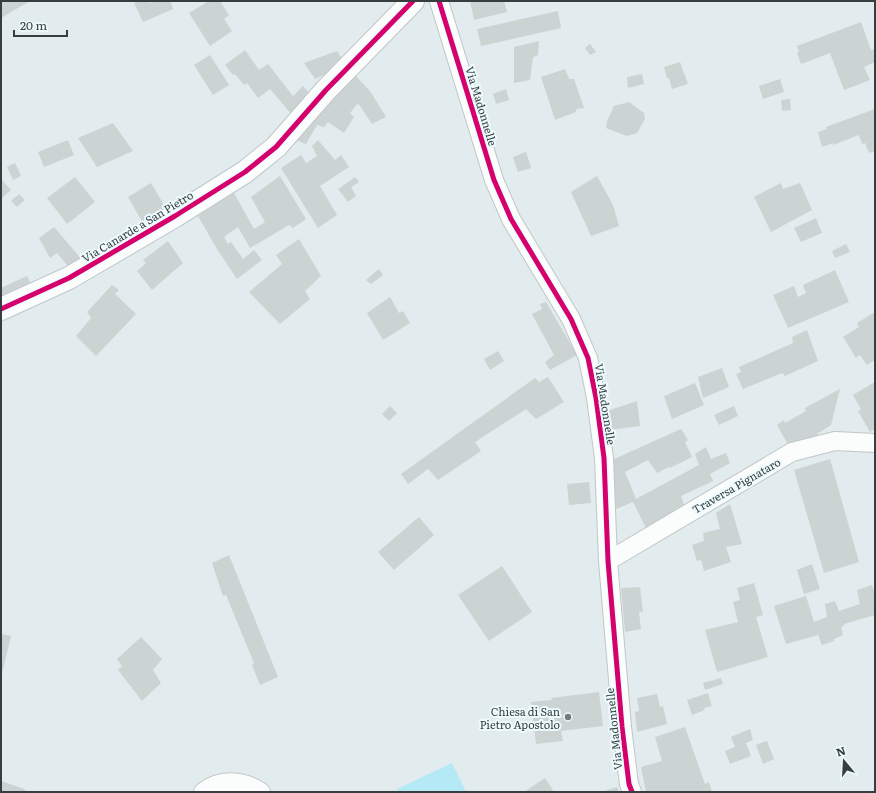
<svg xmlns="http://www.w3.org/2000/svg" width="876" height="793" viewBox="0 0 876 793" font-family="Literata,serif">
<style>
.green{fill:#b4e9f5}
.building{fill:#ccd3d3}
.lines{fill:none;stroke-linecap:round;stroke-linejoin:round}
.minor-casing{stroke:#c0c7c8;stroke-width:20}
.tertiary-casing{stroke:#c0c7c8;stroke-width:24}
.minor{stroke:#fbfcfc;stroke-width:18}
.tertiary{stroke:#fbfcfc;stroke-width:22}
.cycleway-casing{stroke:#edfbfe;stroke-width:8}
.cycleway{stroke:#d6006c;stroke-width:5}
.poi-dot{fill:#737b7c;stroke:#edfbfe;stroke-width:1.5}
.labels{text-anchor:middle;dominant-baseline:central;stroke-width:4;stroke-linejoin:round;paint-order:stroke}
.street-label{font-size:11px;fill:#373e3f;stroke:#edfbfe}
.poi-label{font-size:11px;fill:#373e3f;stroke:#edfbfe;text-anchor:end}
</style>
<rect width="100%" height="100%" fill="#e2ebed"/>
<path class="green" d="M452 763 466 792H398L397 789Z"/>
<path class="building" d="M5 1H30L1 18V3Z
M139 1H149L150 3 155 1H170L173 9 143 22 134 3Z
M209 1H220L229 15 224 19 232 31 210 46 189 13Z
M470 1H504L507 12 474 20Z
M558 11 561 28 481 46 477 29Z
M861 22 871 50 875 49V62L864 67 870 80 844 90 830 53 801 64 797 53 799 52 797 46Z
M539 41 538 55 533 57 530 80 514 83V47Z
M590 44 596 52 590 55 585 48Z
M245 50 259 70 268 64 293 96 303 86 311 95 293 116 270 89 258 98 247 83 244 85 235 74 233 75 225 65Z
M337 51 344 62 337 69 315 79 304 63Z
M210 55 229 85 213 95 194 65Z
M680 62 688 84 672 89 669 78H667L664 67Z
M565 69 569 79H574L584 108 576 109V112L555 120 541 77Z
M352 72 370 91 386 117 372 124 358 103 350 113 354 117 344 133 328 122 324 127 317 125 306 144 296 140Z
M642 74 644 84 628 88 627 77Z
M780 79 784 92 763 99 759 86Z
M506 89 509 100 496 104 493 94Z
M790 99 791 110 782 111 781 100Z
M629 102 644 113 645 119 637 133 627 136 606 128 607 121 614 106Z
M875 109V151L869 153 865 143 862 144 859 135 833 145V143L822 147 818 132 827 129 826 127Z
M113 123 133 151 97 167 78 138Z
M68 140 74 155 44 167 38 152Z
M318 140 335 160 341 155 349 167 320 186 337 215 318 228 281 168 301 155 306 163 317 156 312 146Z
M526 152 531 168 518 172 513 157Z
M15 163 21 176 13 180 7 167Z
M280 176 306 219 293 228 289 225 250 248 238 227 224 237 228 244 231 242 243 259 254 250 262 260 237 279 217 249 198 216 234 193 254 229 265 222 251 197Z
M597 176 613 205 619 226 591 236 571 192Z
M75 177 95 202 67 224 47 198Z
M355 177 359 182 351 187 356 196 348 202 338 189Z
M1 179 11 190 1 199Z
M151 183 167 210 144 225 128 197Z
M781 183 783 189 800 183 812 210 771 232 754 197Z
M19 194 25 200 17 207 11 201Z
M816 218 822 233 801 242 794 228Z
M54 227 84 262 72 271 57 253 50 258 39 238Z
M299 239 321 276 305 291 310 299 280 324 249 292 282 264 276 255Z
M168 241 183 263 152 290 137 271 146 263 143 260Z
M846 244 850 252 835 258 832 251Z
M379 269 383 275 371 284 366 280Z
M835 270 849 302 788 328 773 295 794 286 798 297 806 293 803 285Z
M27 276 33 288 1 297V288Z
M112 285 119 290 115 294 136 314 96 356 76 336 91 318 87 312Z
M390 297 399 313 403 311 410 323 383 340 367 313Z
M546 302 577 355 550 370 545 362 554 355 532 314 542 309 540 304Z
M875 312V360L867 365 860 355 856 358 843 337 859 327 857 323Z
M807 330 818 361 785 376 782 373 743 389 736 374 741 372 739 367 793 343 792 337Z
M498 351 504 361 490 370 484 359Z
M722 368 729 387 703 398 698 377Z
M548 377 564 402 536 419 526 409 475 442 481 451 438 480 428 469 408 484 401 474 535 378 539 382Z
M875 382V429L870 432 858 411 861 409 853 395Z
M695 383 704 405 672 419 664 396Z
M840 389 831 425 817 434 818 435 791 450 777 425 784 420 785 423 806 411 805 408Z
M637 401 640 426 609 430 607 411Z
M390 406 397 413 389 421 382 414Z
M734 406 738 416 719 425 714 415Z
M681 429 688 440 685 442 692 457 670 468 669 467 657 473 648 460 625 472 636 499 699 465 695 454 706 447 711 459 726 453 730 463 710 474 713 481 681 496 687 513 649 534 633 502 616 509 612 460Z
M830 459 859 562 824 573 794 470Z
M589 482 591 503 569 505 567 484Z
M730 504 742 544 726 547 731 562 704 571 701 560 697 561 692 545 704 541 703 533 720 529 716 513Z
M419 517 434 535 394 570 378 552Z
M229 555 278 677 260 685 252 665 254 663 226 595 223 596 212 563Z
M812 564 820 589 804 594 797 570Z
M502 566 532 612 489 641 458 595Z
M754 583 763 615 756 617 768 657 717 672 705 630 738 622 733 602 740 600 737 588Z
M872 585 875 594V615L844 624V626L841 627 843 635 834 639V641L822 645 818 635 786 644 774 606 806 596 814 622 827 617 825 604 835 601 839 611 860 604 857 590Z
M640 587 643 612H639L641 629 625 632 621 588Z
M1 634 11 636 2 674H1Z
M141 637 162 659 153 670 161 683 142 701 118 670 122 666 117 659Z
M721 678 723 684 705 690 703 683Z
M599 692 603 726 561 731 563 741 536 744 531 702 552 700 551 698Z
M708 693 712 706 704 708 705 710 692 715 687 700Z
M657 694 660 707 663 706 667 724 637 732 635 712 639 711 637 698Z
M685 727 705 784 709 782 712 792H646L641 767 662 761 655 737Z
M750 729 753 740 746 743 751 756 730 764 725 751 735 747 731 737Z
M767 741 774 759 763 764 756 745Z
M545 778 553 790 550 792H524Z
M1 781 24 789 27 792H1Z
M617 787 619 792H601Z"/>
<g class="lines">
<g class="minor-casing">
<path id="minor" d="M439 1 494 180 511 219 571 319 588 358 596 398 604 458 608 561 622 727 629 784 632 792
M608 561 792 452 835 441 875 443
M203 792C220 778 243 780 261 792"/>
</g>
<g class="tertiary-casing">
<path id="tertiary" d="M1 309 69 278 175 216 245 172 276 147 326 90 413 1"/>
</g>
<use href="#minor" class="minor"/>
<use href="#tertiary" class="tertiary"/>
<g class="cycleway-casing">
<path id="cycleway" d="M439 1 494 180 511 219 571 319 588 358 596 398 604 458 608 561 622 727 629 784 632 792
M1 309 69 278 175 216 245 172 276 147 326 90 413 1"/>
</g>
<use href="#cycleway" class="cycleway"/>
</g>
<circle class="poi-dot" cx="568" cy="717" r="4"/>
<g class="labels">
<g class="street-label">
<text transform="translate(482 106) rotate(73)">Via Madonnelle</text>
<text transform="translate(137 226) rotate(-31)">Via Canarde a San Pietro</text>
<text transform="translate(606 404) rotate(81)">Via Madonnelle</text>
<text transform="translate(736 485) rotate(-30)">Traversa Pignataro</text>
<text transform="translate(613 729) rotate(-96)">Via Madonnelle</text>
</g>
<g class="poi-label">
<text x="560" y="711">Chiesa di San<tspan x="560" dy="13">Pietro Apostolo</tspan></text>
</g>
</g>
<rect width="876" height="793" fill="none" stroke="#373e3f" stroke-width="4"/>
<g transform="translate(844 761) rotate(342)" stroke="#edfbfe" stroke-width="3" paint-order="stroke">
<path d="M0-3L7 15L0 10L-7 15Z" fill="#373e3f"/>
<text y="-6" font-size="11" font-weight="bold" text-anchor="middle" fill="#373e3f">N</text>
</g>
<path d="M14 30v6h53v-6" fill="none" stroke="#373e3f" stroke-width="2"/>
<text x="20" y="30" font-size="12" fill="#373e3f" stroke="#edfbfe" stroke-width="3" paint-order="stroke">20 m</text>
</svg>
